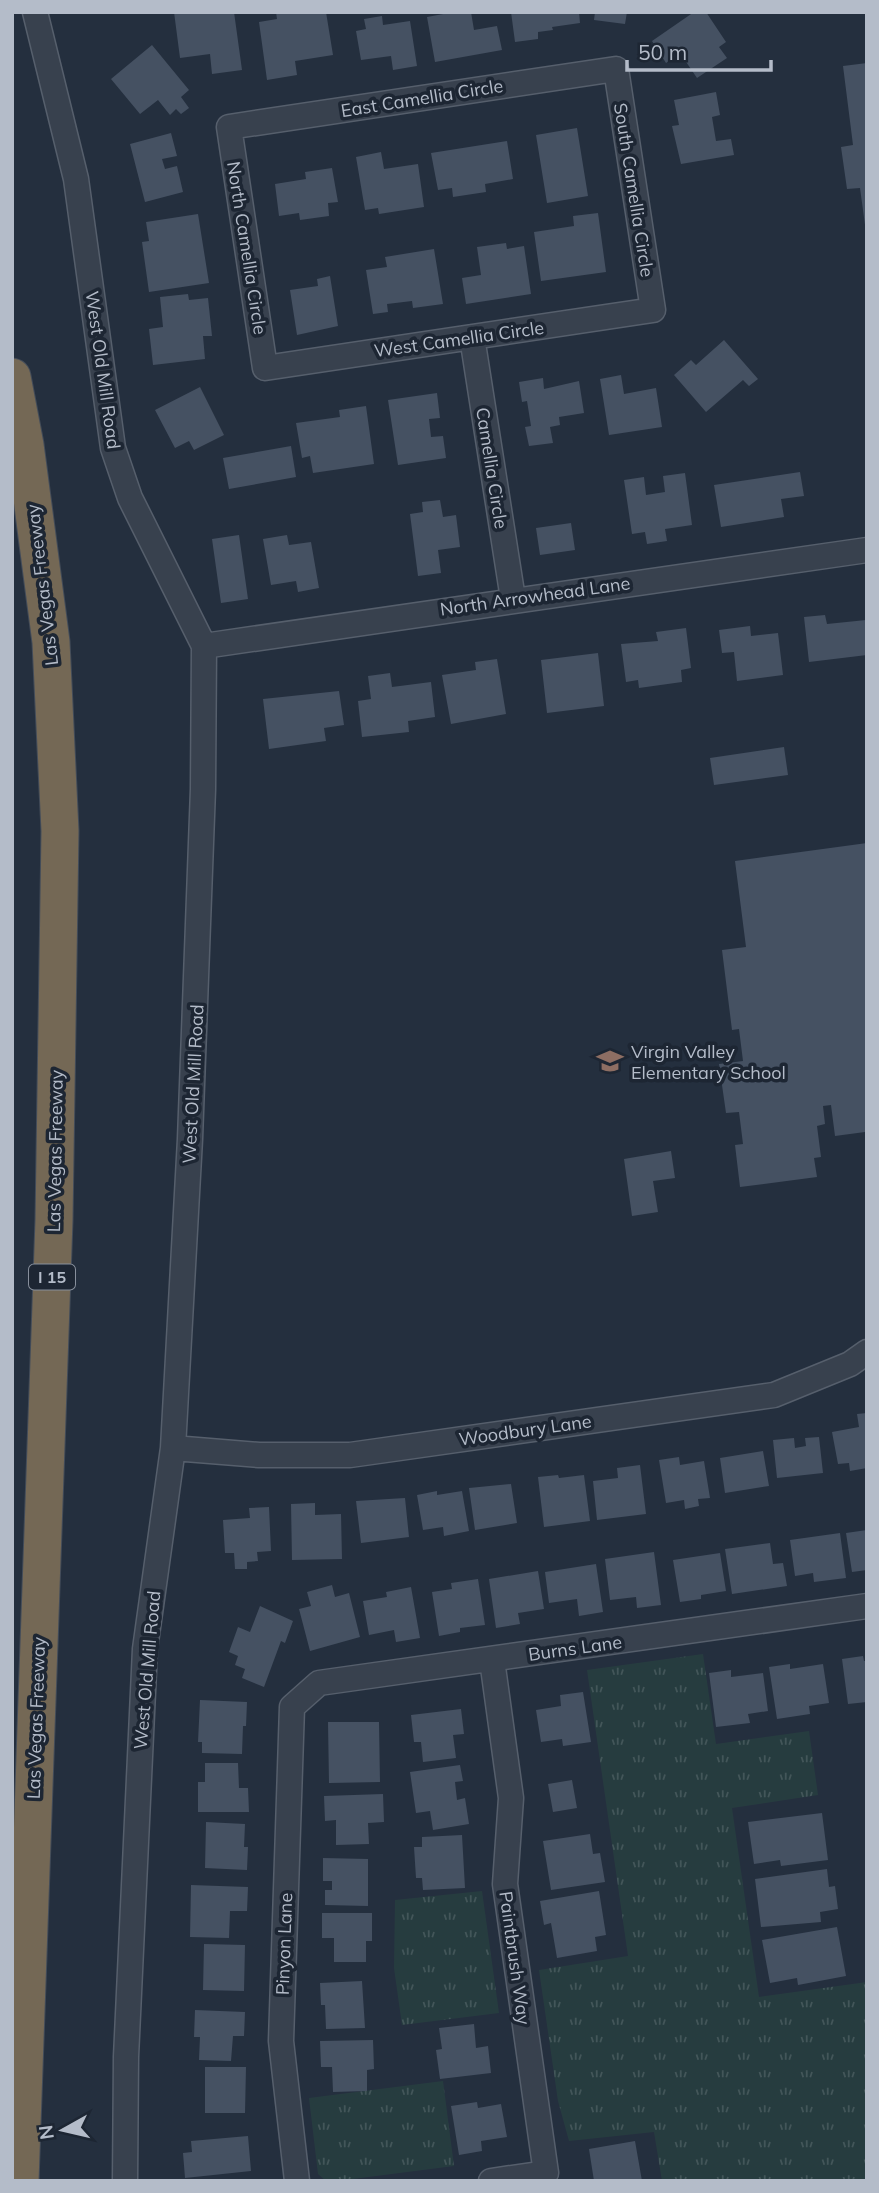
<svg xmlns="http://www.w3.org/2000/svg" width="879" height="2193" viewBox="0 0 879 2193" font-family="Mulish,sans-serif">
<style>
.grass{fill:url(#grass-tufts)}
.building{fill:#455162}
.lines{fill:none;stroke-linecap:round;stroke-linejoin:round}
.minor-casing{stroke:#565f6c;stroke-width:27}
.highway-casing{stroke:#434c59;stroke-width:39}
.minor{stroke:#38414e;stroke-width:24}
.highway{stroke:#746855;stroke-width:37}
.labels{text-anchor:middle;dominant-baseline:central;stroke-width:7;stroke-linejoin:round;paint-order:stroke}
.shield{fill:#1d2633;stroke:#878f9c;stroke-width:2}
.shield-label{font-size:16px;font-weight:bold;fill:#b4bcc9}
.street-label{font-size:18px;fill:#b4bcc9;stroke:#1d2633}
.poi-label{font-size:18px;fill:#b4bcc9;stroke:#1d2633;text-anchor:start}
</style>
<defs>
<pattern id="grass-tufts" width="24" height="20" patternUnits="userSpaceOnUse" patternTransform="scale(1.75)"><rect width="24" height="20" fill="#263c3f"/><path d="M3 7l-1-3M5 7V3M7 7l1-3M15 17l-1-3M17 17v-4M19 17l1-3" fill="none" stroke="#435659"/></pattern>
</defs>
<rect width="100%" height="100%" fill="#242f3e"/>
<path class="grass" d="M703 1654 716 1744 809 1731 818 1795 732 1808 759 1997 867 1982V2181H662L654 2132 569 2141 558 2101 539 1970 628 1956 587 1670Z
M482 1891 499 2013 402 2025 394 1968 395 1900Z
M443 2081 454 2166 337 2181H326L318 2174 309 2098Z"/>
<path class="building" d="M174 12H234L242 70 212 74 210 54 180 58Z
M276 12H326L333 55 295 61 297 75 267 80 259 22 277 19Z
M454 12H471L474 30 497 26 502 50 435 62 427 17Z
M511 12H579L580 23 552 27 553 30 538 32V39L515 42Z
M595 12H627L625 24 594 20Z
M694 12H706L726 42 719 47 727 58 697 78 680 53 666 63 652 41Z
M382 16 383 25 410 21 417 66 393 70 391 56 361 60 356 31 366 29 364 19Z
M152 45 189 90 181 97 189 108 181 114 176 109 170 115 158 100 140 114 111 79Z
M867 63V225H865L860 188 847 189 841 147 853 145 843 66Z
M716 92 720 115 712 117 716 141 731 139 734 155 681 164 672 126 679 125 674 100Z
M577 128 588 196 547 203 536 135Z
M171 133 177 156 162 159 165 169 177 166 183 192 145 202 130 144Z
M507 141 513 179 485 184 486 192 453 197 452 188 438 190 431 153Z
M381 152 384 169 418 164 424 207 379 214 378 208 365 210 356 157Z
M332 168 338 202 328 203 329 216 300 220 299 213 279 216 275 184 306 179 305 172Z
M598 213 606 272 541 281 534 232 574 226 573 216Z
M198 214 209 283 149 292 142 242 149 241 146 222Z
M506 243 507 249 524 246 531 294 466 304 462 278 481 275 477 247Z
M434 249 443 304 413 308 412 301 387 304 388 312 373 314 366 270 387 267 385 257Z
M330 276 338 326 297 335 290 290 318 286 317 279Z
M188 294 189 300 208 298 212 336H203L205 359 153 365 149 329 163 327 160 297Z
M724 340 758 379 749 386 743 380 706 412 674 375 691 360 696 365Z
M621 375 624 394 656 388 662 427 609 435 600 379Z
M543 378 544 389 579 381 584 413 559 417 560 425 550 427 553 443 529 446 525 427 531 426 527 401 522 402 519 382Z
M200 387 224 435 194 450 189 441 175 448 155 410Z
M437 393 440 418 429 419 431 437 443 436 446 458 398 465 388 400Z
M366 406 374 464 313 473 310 456 302 458 296 423 340 417 339 410Z
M291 446 296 477 229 489 223 458Z
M800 472 804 496 781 499 784 517 721 527 714 485Z
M685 473 692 525 665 529 667 541 647 544 645 532 632 534 624 480 644 477 646 495 665 492 663 476Z
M440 500 443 517 456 515 460 547 438 550 441 573 418 576 410 514 423 512 422 502Z
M571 523 575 550 540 555 536 528Z
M239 535 248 599 221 603 212 539Z
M287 535 289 545 311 542 319 588 298 592 296 581 271 585 263 539Z
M825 615 827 624 866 620 867 655 809 662 804 617Z
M750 626 751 636 778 633 783 675 737 681 734 652 722 653 719 630Z
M686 628 691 668 681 670 682 682 639 688 638 680 626 682 621 644 658 641 656 632Z
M598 653 604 706 547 713 541 660Z
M497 659 506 714 451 724 442 675 476 670 475 662Z
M390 673 392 687 431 682 435 717 408 721 409 732 362 737 358 701 371 699 368 676Z
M339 691 344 725 324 728 326 741 269 749 263 699Z
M784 747 788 775 714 785 710 758Z
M867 843 865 1132 835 1136 831 1105 823 1106 825 1124 817 1126 821 1157 814 1158 817 1177 740 1187 735 1145 743 1144 739 1112 726 1113 719 1064 743 1061 739 1029 732 1030 722 950 746 947 735 861Z
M671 1151 675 1178 653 1181 658 1212 632 1216 624 1159Z
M867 1413V1468L850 1471 849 1463 838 1464 832 1432 859 1427 857 1414Z
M819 1437 823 1473 777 1478 773 1440 794 1438 795 1448 806 1446 805 1438Z
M763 1451 769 1486 725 1493 720 1458Z
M679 1457 680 1465 704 1461 710 1498 698 1499 699 1506 685 1509 684 1500 666 1503 659 1460Z
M640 1465 646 1514 597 1520 593 1481 618 1478 617 1468Z
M558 1475 559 1478 584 1475 590 1521 544 1527 538 1477Z
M511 1484 517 1523 475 1530 469 1488Z
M437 1491V1495L462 1491 469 1531 444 1536 443 1527 423 1530 417 1495Z
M405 1498 409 1537 361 1543 356 1501Z
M315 1503V1515L341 1514 342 1559 292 1560 291 1504Z
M269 1507 271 1551 257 1552 258 1561 247 1562V1569H235L234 1553H225L223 1520 250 1518 249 1508Z
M867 1530V1570L852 1572 846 1533Z
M840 1533 846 1578 814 1582 813 1573 795 1576 790 1540Z
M770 1543 773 1564 783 1563 787 1586 732 1594 725 1549Z
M654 1552 661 1605 637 1608 636 1597 610 1600 605 1559Z
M720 1553 726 1591 701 1595V1599L680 1602 673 1560Z
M596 1564 603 1612 579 1616 577 1599 549 1603 545 1572Z
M538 1571 544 1609 518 1613 520 1624 496 1628 489 1579Z
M478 1579 485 1625 460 1628V1632L439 1636 432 1592 452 1589 451 1583Z
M332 1585 335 1597 349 1593 360 1637 310 1651 299 1609 311 1606 307 1592Z
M411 1587 420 1638 396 1642 394 1630 369 1635 363 1601 387 1597 386 1592Z
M260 1606 293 1621 285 1643 281 1641 264 1687 242 1678 245 1669 235 1665 238 1656 229 1652 238 1627 250 1632Z
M863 1656 864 1661H867V1702L848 1704 842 1659Z
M790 1664V1669L823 1664 829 1703 809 1706 810 1714 777 1719 769 1667Z
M731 1670V1677L763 1673 768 1711 748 1714 750 1723 716 1727 709 1673Z
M583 1692 591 1742 563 1746 562 1739 541 1742 536 1710 561 1706 560 1695Z
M200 1700 247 1702 246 1726H243L242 1754 202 1753V1742H198Z
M461 1709 464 1734 453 1735 456 1758 423 1762 421 1742H414L411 1715Z
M328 1722H379L380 1782 329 1783Z
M205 1763H238L239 1788H248L249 1812H198V1782H205Z
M460 1765 463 1781 455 1782 457 1800 465 1798 469 1824 433 1830 430 1811 416 1813 410 1772Z
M572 1780 577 1808 553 1812 548 1784Z
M383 1794 384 1822 368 1823 369 1844 336 1845V1820L325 1821 324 1796Z
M822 1813 828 1860 781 1866 780 1860 754 1864 748 1822Z
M206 1822 245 1824 244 1847H248L247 1870 205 1868Z
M590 1834 593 1854 600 1853 605 1882 551 1890 543 1841Z
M462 1835 465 1888 423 1890 422 1878H416L414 1847H422V1837Z
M323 1858 368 1859V1906L325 1905V1890H332V1881H323Z
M827 1869 829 1887 835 1886 838 1909 820 1912 821 1922 761 1927 755 1879Z
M191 1885 248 1887 247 1911H230L229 1938 190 1937Z
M599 1891 606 1935 595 1937 597 1951 557 1958 551 1923 544 1925 540 1901Z
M322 1913H372V1941H366V1962H334V1938H322Z
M837 1927 846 1976 798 1985 797 1978 770 1983 762 1940Z
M204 1944 245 1945 244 1991 203 1990Z
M362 1981 365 2028 326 2029 325 2005H321L320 1983Z
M195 2010 245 2012 244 2036H233L231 2061 199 2060 200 2037H194Z
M474 2024 476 2048 488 2046 491 2073 440 2079 436 2050 442 2049 439 2028Z
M373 2040 374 2069 367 2070V2091L333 2092 332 2067H321L320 2041Z
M205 2067H246L245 2113H205Z
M477 2102 478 2108 501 2104 507 2137 481 2141 482 2151 459 2155 451 2106Z
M248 2136 251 2171 185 2178 183 2153 192 2152 191 2141Z
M635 2141 642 2181H594L589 2149Z"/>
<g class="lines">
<g class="minor-casing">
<path id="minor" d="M35 12 76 179 113 448 130 498 204 646 203 789 190 1139 173 1448 145 1649 126 2057 125 2181
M616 69 653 310 265 368 229 127Z
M472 337 513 599
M204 646 867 550
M173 1448 259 1455H350L774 1395 850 1364 867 1352
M297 2181 281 2041 292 1707 319 1683 867 1606
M491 2181 546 2173 505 1884 511 1798 492 1660"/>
</g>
<g class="highway-casing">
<path id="highway" d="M12 377 25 445 51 642 60 831 54 1220 20 2181"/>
</g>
<use href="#minor" class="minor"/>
<use href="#highway" class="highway"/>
</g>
<defs>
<g id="school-bare" transform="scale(2.1)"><path d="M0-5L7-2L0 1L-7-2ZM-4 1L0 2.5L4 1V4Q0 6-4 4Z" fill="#8d6e63" stroke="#1d2633" stroke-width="2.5" paint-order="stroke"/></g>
</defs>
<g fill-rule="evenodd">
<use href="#school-bare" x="610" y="1061"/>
</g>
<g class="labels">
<rect class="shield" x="29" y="1264.5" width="46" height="25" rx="5"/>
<g class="shield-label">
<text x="52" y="1277">I 15</text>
</g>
<g class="street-label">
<text transform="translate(422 98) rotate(-9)">East Camellia Circle</text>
<text transform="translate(634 190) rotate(81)">South Camellia Circle</text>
<text transform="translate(247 248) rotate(81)">North Camellia Circle</text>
<text transform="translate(459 339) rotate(-8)">West Camellia Circle</text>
<text transform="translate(103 370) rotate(82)">West Old Mill Road</text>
<text transform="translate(492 468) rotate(81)">Camellia Circle</text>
<text transform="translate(42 585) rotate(-97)">Las Vegas Freeway</text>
<text transform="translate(535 596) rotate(-8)">North Arrowhead Lane</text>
<text transform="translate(193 1084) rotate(-87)">West Old Mill Road</text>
<text transform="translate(55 1151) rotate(-89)">Las Vegas Freeway</text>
<text transform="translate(525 1430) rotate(-8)">Woodbury Lane</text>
<text transform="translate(575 1648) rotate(-8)">Burns Lane</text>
<text transform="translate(147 1670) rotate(-85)">West Old Mill Road</text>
<text transform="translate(36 1718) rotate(-88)">Las Vegas Freeway</text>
<text transform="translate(284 1944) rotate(-88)">Pinyon Lane</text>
<text transform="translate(515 1958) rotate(82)">Paintbrush Way</text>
</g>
<g class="poi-label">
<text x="631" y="1051">Virgin Valley<tspan x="631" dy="21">Elementary School</tspan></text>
</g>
</g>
<rect width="879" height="2193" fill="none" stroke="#b4bcc9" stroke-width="28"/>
<g transform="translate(63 2130) rotate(262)" stroke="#1d2633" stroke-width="5" paint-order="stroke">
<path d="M0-5L12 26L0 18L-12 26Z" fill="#b4bcc9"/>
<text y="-10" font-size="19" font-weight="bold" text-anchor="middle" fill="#b4bcc9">N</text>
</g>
<path d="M627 60v10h144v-10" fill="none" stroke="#b4bcc9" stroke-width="3.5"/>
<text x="638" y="60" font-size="21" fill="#b4bcc9" stroke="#1d2633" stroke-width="5" paint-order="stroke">50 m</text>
</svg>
